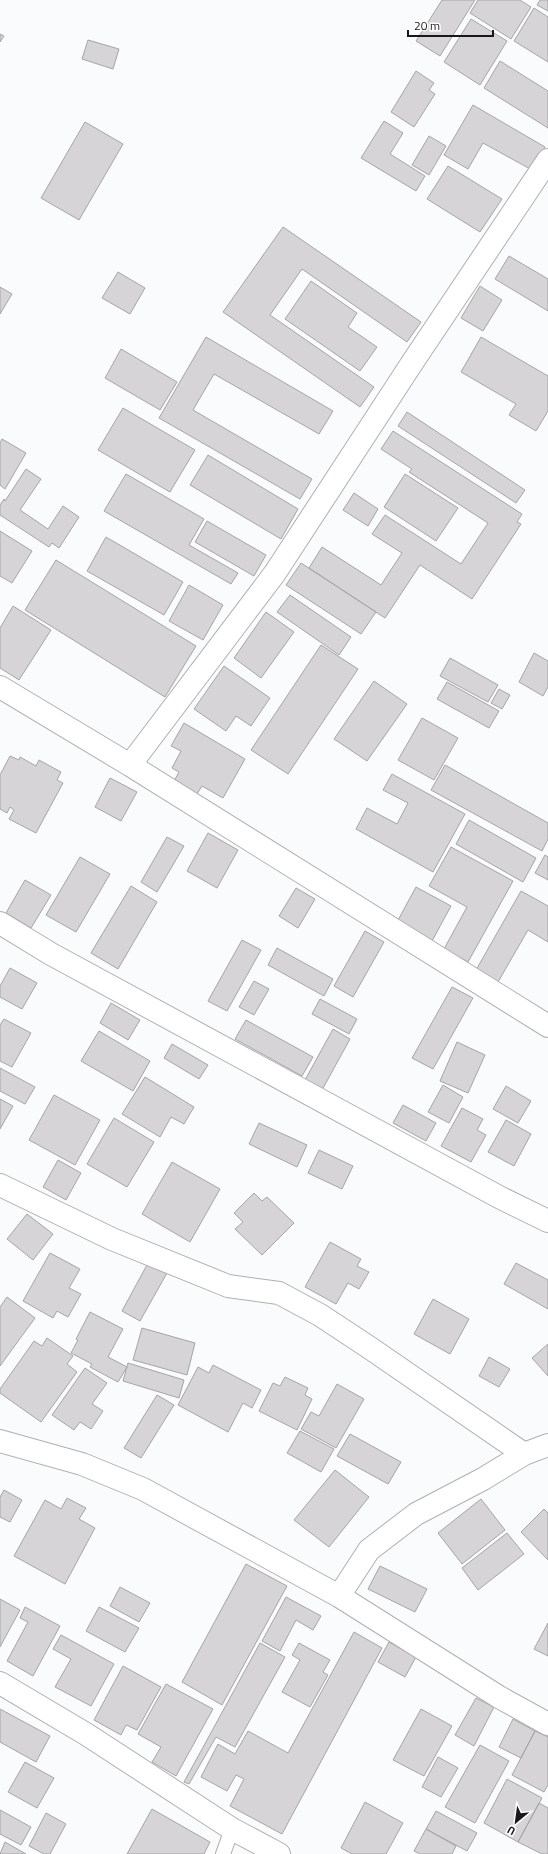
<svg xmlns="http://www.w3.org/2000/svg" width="548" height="1854" viewBox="0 0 548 1854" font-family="'Titillium Web',sans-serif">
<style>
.building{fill:#d6d4d6;stroke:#a6a5a6}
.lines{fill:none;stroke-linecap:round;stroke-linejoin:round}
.lane-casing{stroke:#b0b0b2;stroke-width:16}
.street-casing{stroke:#b0b0b2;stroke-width:24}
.secondary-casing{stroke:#b0b0b2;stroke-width:24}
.lane{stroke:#fff;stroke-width:14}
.street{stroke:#fff;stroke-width:22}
.secondary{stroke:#fff;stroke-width:22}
</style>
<rect width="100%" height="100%" fill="#fafbfd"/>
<path class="building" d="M442 0H475L440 56 416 41Z
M478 0H520L531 7 511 39 470 13Z
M540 0H548V11L537 5Z
M534 8 548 17V62L514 41Z
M471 19 507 41 480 85 444 62Z
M0 34 4 36 0 42Z
M88 40 119 49 113 69 82 59Z
M500 61 548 91V128L484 88Z
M416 71 434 83 429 90 435 94 414 127 391 112Z
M473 105 545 147 532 170 483 143 468 169 444 155Z
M384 121 403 133 390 154 425 176 416 191 361 158Z
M85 122 123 144 79 220 41 198Z
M429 136 446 146 429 175 412 165Z
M448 166 502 199 480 232 427 199Z
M283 227 421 322 407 342 302 269 270 315 374 387 360 407 223 312Z
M509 256 548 279V311L495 279Z
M118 272 145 288 130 314 102 298Z
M311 281 357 313 348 327 377 347 360 371 285 319Z
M480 286 502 300 483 331 461 318Z
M0 287 12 294 0 314Z
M206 337 333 411 319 434 214 374 193 410 312 479 300 499 159 418Z
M481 337 548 376V411L536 431 509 415 516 404 461 372Z
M121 349 177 382 160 410 105 378Z
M123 408 195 450 170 492 98 450Z
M407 412 525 490 516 503 398 426Z
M393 431 522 514 517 522 521 524 472 599 420 565 385 618 309 568 322 547 381 585 402 553 372 534 385 515 461 564 488 523 409 472 412 469 381 449Z
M2 439 26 453 5 489 0 485V443Z
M208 455 298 509 281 539 190 485Z
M26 469 41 479 20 510 48 529 63 506 79 517 59 548 52 543 49 547 0 515V505L4 499 5 501Z
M126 474 204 519 189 545 238 573 231 584 104 511Z
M405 474 458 508 436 541 384 507Z
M354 493 378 509 368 526 343 510Z
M207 521 266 555 254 576 195 542Z
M0 531 32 551 12 583 0 576Z
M106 537 183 582 164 615 87 571Z
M56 560 196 646 165 697 25 610Z
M301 563 376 612 361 634 286 585Z
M189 585 223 605 203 640 169 621Z
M290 595 351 637 339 655 277 612Z
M13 606 51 630 19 680 0 668V628Z
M266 612 294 632 261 678 234 658Z
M321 645 358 669 288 774 251 750Z
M534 653 548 661V687L543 696 519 682Z
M450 658 498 685 488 702 440 676Z
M224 666 270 698 251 726 236 716 226 731 194 709Z
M374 681 407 704 367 761 334 739Z
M447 682 499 711 489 728 437 699Z
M499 689 510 695 502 709 491 703Z
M422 718 458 738 434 780 398 760Z
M184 723 245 759 223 798 202 786 197 794 174 781 179 772 172 768 181 751 171 746Z
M10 756 19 760 20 757 36 766 39 760 61 772 57 780 63 783 36 833 9 819 14 810 10 807 7 813 0 809V775Z
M445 765 548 823V839L542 851 431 790Z
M392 774 465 814 433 872 356 829 367 808 397 824 408 803 383 790Z
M110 778 137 792 121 821 95 807Z
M469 820 536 858 523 882 456 844Z
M208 833 238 850 217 888 187 871Z
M167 837 184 846 157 892 141 882Z
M451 847 513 881 468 962 444 949 467 907 429 886Z
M545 855 548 857V880L535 873Z
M80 857 110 874 76 932 46 915Z
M25 880 51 895 31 928 6 913Z
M131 886 157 902 118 969 91 953Z
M416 887 451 906 432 941 397 922Z
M296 888 315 899 298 928 279 916Z
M521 891 548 906V942L528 930 498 982 476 970Z
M365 931 384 942 353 997 334 986Z
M242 940 261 950 227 1011 208 1001Z
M277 948 333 979 324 996 268 965Z
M10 968 37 983 22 1009 0 997V986Z
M254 981 269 989 254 1015 239 1007Z
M452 987 473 998 433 1069 412 1058Z
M320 999 357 1019 349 1034 312 1014Z
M111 1003 140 1020 128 1040 100 1023Z
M4 1019 31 1033 12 1067 0 1061V1025Z
M246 1020 313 1057 302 1076 235 1039Z
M333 1029 350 1039 322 1090 305 1080Z
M99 1031 150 1061 133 1091 81 1061Z
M457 1042 485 1055 468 1093 440 1081Z
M172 1044 208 1065 199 1079 164 1058Z
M0 1068 35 1087 25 1104 0 1091Z
M145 1077 194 1107 184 1124 171 1117 160 1137 122 1114Z
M443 1085 463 1097 449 1123 428 1112Z
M506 1086 531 1101 518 1123 493 1109Z
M54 1095 100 1120 75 1165 29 1140Z
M0 1099 13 1106 0 1129Z
M403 1105 436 1123 426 1141 393 1123Z
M462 1108 483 1119 477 1130 486 1135 471 1162 441 1146Z
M114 1118 154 1142 127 1187 87 1164Z
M506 1120 531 1134 514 1166 488 1152Z
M259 1123 307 1145 297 1167 249 1144Z
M319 1150 353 1166 342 1189 308 1173Z
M58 1160 81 1173 66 1200 43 1187Z
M172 1162 220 1189 190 1242 142 1214Z
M254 1193 262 1201 267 1197 294 1223 262 1255 235 1229 243 1222 234 1213Z
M27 1214 53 1234 33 1260 7 1239Z
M330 1242 361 1259 357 1266 369 1272 359 1289 348 1283 336 1304 305 1287Z
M50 1253 80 1269 69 1288 81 1294 68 1317 57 1311 53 1318 23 1301Z
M148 1263 167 1273 140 1321 122 1311Z
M516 1263 548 1280V1309L504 1284Z
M7 1297 35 1318 0 1366V1307Z
M433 1299 469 1319 450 1354 414 1334Z
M90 1312 123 1329 108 1357 127 1367 118 1382 90 1367 92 1364 71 1353 78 1340 76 1339Z
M142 1328 195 1343 187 1375 133 1360Z
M47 1338 73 1356 67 1364 77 1372 41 1422 0 1393V1389L34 1341 42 1346Z
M548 1344V1376L532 1358Z
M489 1357 510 1369 499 1387 479 1376Z
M128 1363 184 1380 179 1398 123 1381Z
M213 1365 261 1390 252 1408 243 1403 228 1432 178 1405 198 1367 209 1373Z
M85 1368 107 1383 92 1404 103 1411 91 1429 80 1422 74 1430 52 1415Z
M285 1377 308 1388 305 1395 312 1399 297 1430 259 1411 273 1383 280 1386Z
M337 1384 364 1399 336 1448 301 1429 311 1412 319 1416Z
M157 1395 174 1405 141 1458 124 1448Z
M300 1431 334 1449 321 1472 287 1453Z
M350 1434 401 1462 388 1484 337 1456Z
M335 1470 369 1497 329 1547 294 1520Z
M4 1490 22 1500 10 1522 0 1517V1497Z
M67 1498 86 1508 79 1519 95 1528 65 1584 14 1556 45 1500 61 1509Z
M481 1499 505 1530 462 1564 438 1533Z
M544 1509 548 1513V1560L521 1532Z
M507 1533 524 1554 478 1590 462 1568Z
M246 1564 287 1586 222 1705 182 1682Z
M380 1566 427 1589 415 1612 368 1589Z
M120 1587 150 1603 139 1622 110 1606Z
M286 1597 321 1616 313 1630 296 1620 280 1651 262 1641Z
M0 1599 20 1610 0 1647Z
M25 1607 60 1626 33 1676 7 1661 28 1622 20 1618Z
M99 1607 139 1628 125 1652 86 1631Z
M548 1623V1656L534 1649Z
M354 1632 382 1648 282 1834 230 1806 244 1779 236 1775 227 1791 201 1777 218 1744 235 1754 248 1731 288 1753Z
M61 1635 114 1664 91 1706 55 1687 71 1659 53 1649Z
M389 1642 416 1657 405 1677 378 1662Z
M260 1643 285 1657 235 1747 216 1737 189 1784 184 1782Z
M299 1643 330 1660 323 1672 328 1675 310 1707 282 1692 300 1660 292 1655Z
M123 1666 161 1687 137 1730 126 1725 121 1735 94 1720Z
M166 1684 213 1709 176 1776 152 1762 161 1747 138 1734Z
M476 1698 494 1707 474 1746 455 1735Z
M0 1709 50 1736 36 1762 0 1742Z
M421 1709 452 1726 424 1776 393 1760Z
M513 1719 535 1731 521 1758 499 1747Z
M535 1731 548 1737V1785L544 1792 512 1775Z
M480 1745 509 1761 475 1823 445 1807Z
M438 1757 458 1768 441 1797 422 1787Z
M25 1762 54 1778 37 1808 8 1792Z
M507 1779 542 1798 518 1842 484 1823Z
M365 1802 403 1823 386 1854H352L341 1848Z
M539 1803 548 1808V1854H542L518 1842Z
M152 1809 210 1842 204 1854H127Z
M0 1810 31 1827 21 1845 0 1834Z
M436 1811 477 1833 467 1851 426 1829Z
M46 1813 66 1824 50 1854H44L29 1846Z
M426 1829 456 1846 452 1854H420L414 1851Z
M5 1842 26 1854H0Z"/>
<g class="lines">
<g class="lane-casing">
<path id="lane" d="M223 1854 232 1829"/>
</g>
<g class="street-casing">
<path id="street" d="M0 687 130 765 275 573 412 363 548 160
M130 765 548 1026
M0 923 51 954 499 1197 548 1221
M0 1185 112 1239 228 1286 279 1293 320 1315 370 1348 524 1454
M0 1683 86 1734 232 1829 279 1854"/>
</g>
<g class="secondary-casing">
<path id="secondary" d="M0 1441 82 1464 143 1489 339 1596 499 1697 548 1724
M339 1596 369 1550 416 1514 483 1479 524 1454 548 1445"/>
</g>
<use href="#lane" class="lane"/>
<use href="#street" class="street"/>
<use href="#secondary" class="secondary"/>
</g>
<g transform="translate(516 1822) rotate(209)" stroke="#ffffff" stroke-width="3" paint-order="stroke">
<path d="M0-3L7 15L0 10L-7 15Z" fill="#181818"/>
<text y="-6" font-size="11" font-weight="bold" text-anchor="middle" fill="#181818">U</text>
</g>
<path d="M408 30v6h85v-6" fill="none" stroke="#181818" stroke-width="2"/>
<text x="414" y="30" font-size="12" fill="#181818" stroke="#ffffff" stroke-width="3" paint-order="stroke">20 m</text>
</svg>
